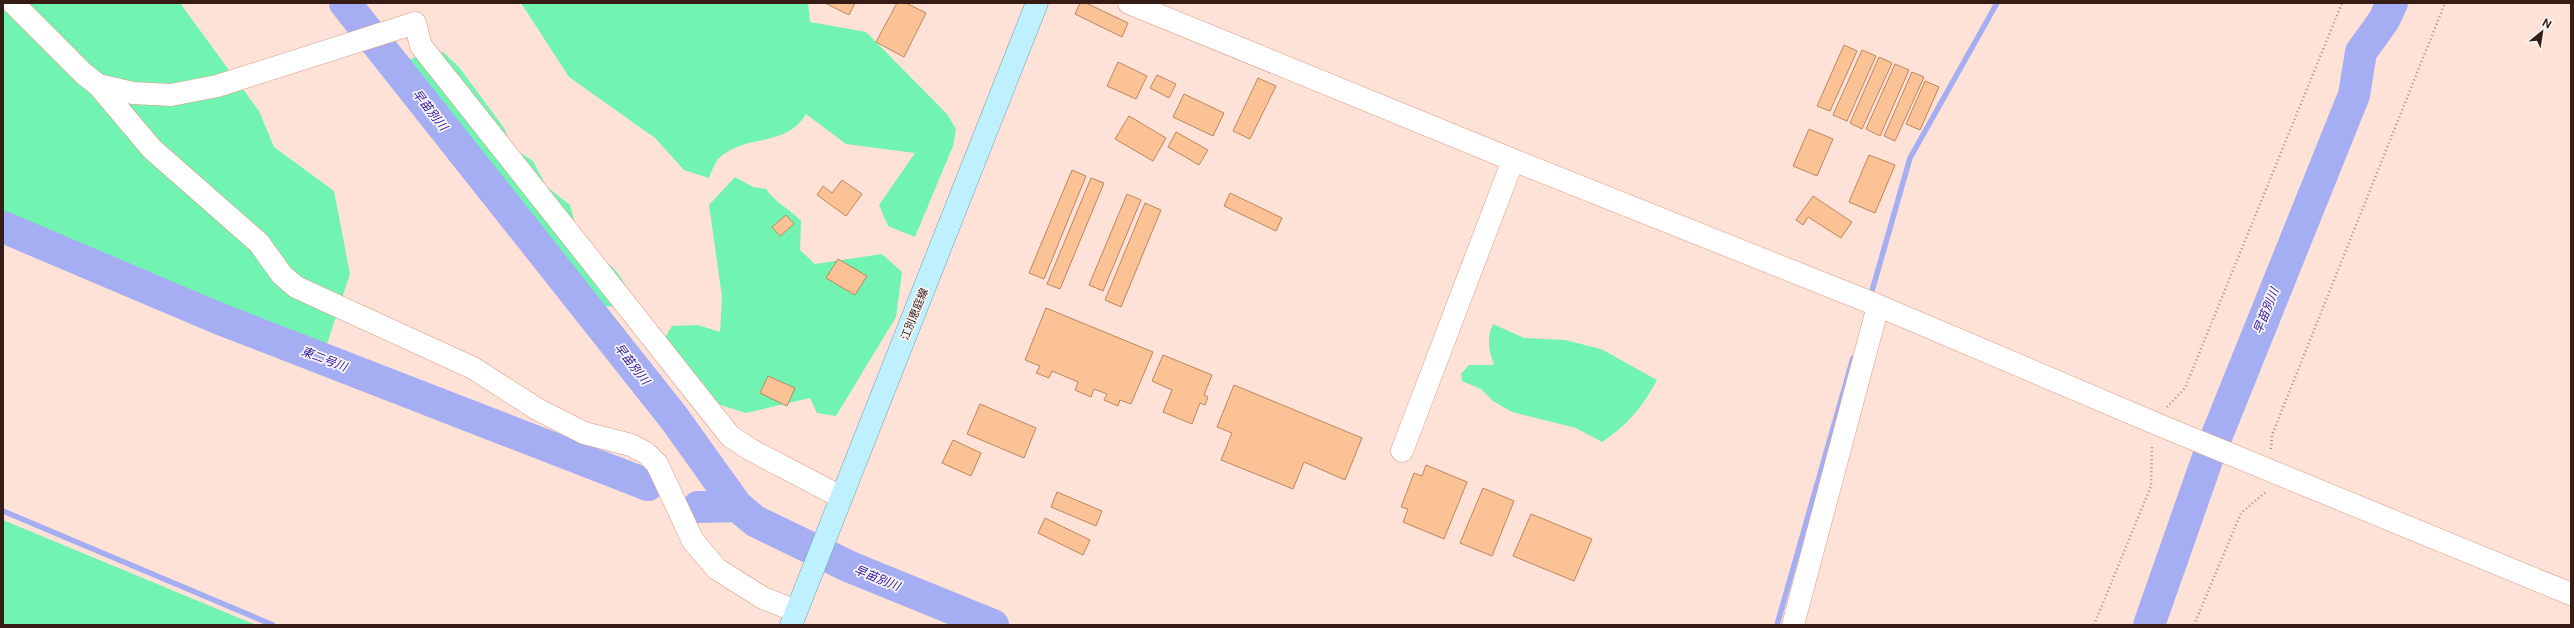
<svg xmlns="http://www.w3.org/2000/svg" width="2574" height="628" viewBox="0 0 2574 628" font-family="'Public Sans','Noto Sans JP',sans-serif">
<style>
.green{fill:#71f4b2}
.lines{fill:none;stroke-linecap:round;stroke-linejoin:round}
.stream{stroke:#a6aef3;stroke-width:5.5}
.river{stroke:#a6aef3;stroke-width:32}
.building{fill:#fbc296;stroke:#bc875d}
.minor-casing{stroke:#dd9a84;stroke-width:23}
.major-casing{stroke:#729fad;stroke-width:23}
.path{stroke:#ab8f86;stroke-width:2.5;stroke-dasharray:1 3;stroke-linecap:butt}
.minor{stroke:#fff;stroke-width:22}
.major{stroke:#bef0ff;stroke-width:22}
.labels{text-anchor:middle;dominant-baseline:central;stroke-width:3.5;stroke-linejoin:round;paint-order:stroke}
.street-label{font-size:11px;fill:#361c14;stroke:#f5f5f5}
.water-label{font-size:12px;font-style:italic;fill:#31159e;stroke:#f5f5f5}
</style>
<rect width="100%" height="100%" fill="#fee1d7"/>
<path class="green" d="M3 3H180L259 111 274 147 334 191 350 274 326 347 204 309 3 219Z
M521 3H808L810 22 866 32 947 114 956 129 953 146 915 237 888 226 879 205 915 153 846 144 806 114C785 149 746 132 718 159 714 164 711 173 709 178L684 170 655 138 569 77Z
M428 52H443L459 67 504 128 513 148 533 161 546 186 570 205 581 246C606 261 620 268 630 296L623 308 571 302 487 197 393 69 392 57 409 60Z
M735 177 753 187 766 189C775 203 789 208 801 221L800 250 815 264 882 254 902 272 896 317 836 416 817 413 810 398 746 413 714 403 664 339 672 326 698 325 720 332 722 297 709 205Z
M1493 324 1524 338 1565 340 1601 349 1657 380C1643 406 1627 426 1602 442L1576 428 1512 412 1493 401 1481 389 1462 381 1461 374 1469 365H1494C1489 349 1486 340 1493 324Z
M3 520 256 625H3Z"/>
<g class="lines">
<path class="stream" d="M1870 298 1910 158 1997 3
M3 511 273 625
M1777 625 1853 358"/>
<path class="river" d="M345 3 674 418 737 506 755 521 850 567 993 625
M3 227 220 319 648 485
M698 507 737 506
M2149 625 2207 460 2354 95 2361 52 2384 20 2392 3"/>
</g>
<path class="building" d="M825 3H855L849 15Z
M897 3H906L926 13 904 57 876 42Z
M1080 3H1086L1128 23 1122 37 1075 14Z
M1844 45 1857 51 1830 111 1817 106Z
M1862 50 1876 56 1847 121 1833 115Z
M1879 57 1892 63 1862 129 1850 123Z
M1118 62 1147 76 1136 99 1107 86Z
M1895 64 1909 70 1880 136 1866 129Z
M1912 72 1924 77 1895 141 1884 136Z
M1157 75 1176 84 1169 98 1150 88Z
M1258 78 1276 86 1250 139 1233 131Z
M1925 81 1939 87 1920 130 1906 124Z
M1184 94 1224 113 1213 136 1173 117Z
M1129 116 1166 138 1153 161 1115 139Z
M1809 129 1833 139 1817 176 1793 166Z
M1176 132 1208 150 1199 165 1168 147Z
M1869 155 1895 165 1875 213 1849 202Z
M1072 170 1086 176 1044 279 1029 273Z
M1091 178 1104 183 1060 289 1047 284Z
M842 180 862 194 846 216 817 195 823 186 832 193Z
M1230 193 1282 218 1276 231 1224 206Z
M1127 194 1141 200 1103 291 1089 285Z
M1813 196 1852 222 1841 238 1808 217 1803 225 1796 220Z
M1145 203 1161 210 1121 307 1105 300Z
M786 215 794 224 780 236 772 227Z
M838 259 867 276 855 295 826 278Z
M1046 308 1153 352 1131 404 1120 400 1118 406 1104 400 1107 394 1094 389 1091 397 1075 390 1078 382 1052 371 1049 378 1036 373 1040 366 1025 360Z
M1163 355 1212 375 1204 395 1208 397 1205 405 1200 403 1192 424 1163 412 1172 390 1152 381Z
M768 376 795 388 787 406 760 393Z
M1234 385 1362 438 1345 480 1304 462 1293 489 1221 460 1232 433 1217 427Z
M980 404 1036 428 1024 458 967 434Z
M953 440 981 453 971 476 942 463Z
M1426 465 1467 482 1444 539 1403 522 1408 509 1401 507 1414 473 1422 476Z
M1483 488 1514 501 1492 556 1460 543Z
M1057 492 1102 511 1096 526 1051 507Z
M1531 514 1592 539 1574 581 1513 556Z
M1045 518 1090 540 1083 555 1038 533Z"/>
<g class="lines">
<g class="minor-casing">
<path id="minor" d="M13 3 84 74 98 85 133 93 171 95 217 86 415 23 421 46 730 436 751 450 841 497
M1129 3 1513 160 1872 303 2164 427 2571 594
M98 85 152 149 259 243 282 275 296 287 473 368 537 409 584 433 631 445 646 453 657 464 693 541 717 569 763 598 796 611
M1402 451 1513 160
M1793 625 1878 306"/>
</g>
<g class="major-casing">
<path id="major" d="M791 625 1037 3"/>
</g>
<path class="path" d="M2167 407 2185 388 2342 3
M2271 449 2272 435 2445 3
M2094 625 2151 486 2152 444
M2194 625 2241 513 2267 491"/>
<use href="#minor" class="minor"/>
<use href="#major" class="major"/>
</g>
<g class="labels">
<g class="street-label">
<text transform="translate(914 314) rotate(-68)">江別恵庭線</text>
</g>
<g class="water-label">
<text transform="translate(430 110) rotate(52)">早苗別川</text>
<text transform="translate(2266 311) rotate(-68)">早苗別川</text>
<text transform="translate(324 359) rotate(21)">東二号川</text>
<text transform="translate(632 364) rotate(52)">早苗別川</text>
<text transform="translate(877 578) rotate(22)">早苗別川</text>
</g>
</g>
<rect width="2574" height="628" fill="none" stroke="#361c14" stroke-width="8"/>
<g transform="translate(2542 32) rotate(30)" stroke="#f5f5f5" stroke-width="3" paint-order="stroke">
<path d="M0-3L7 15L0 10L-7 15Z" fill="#361c14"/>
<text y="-6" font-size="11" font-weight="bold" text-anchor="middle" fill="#361c14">N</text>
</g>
</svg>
